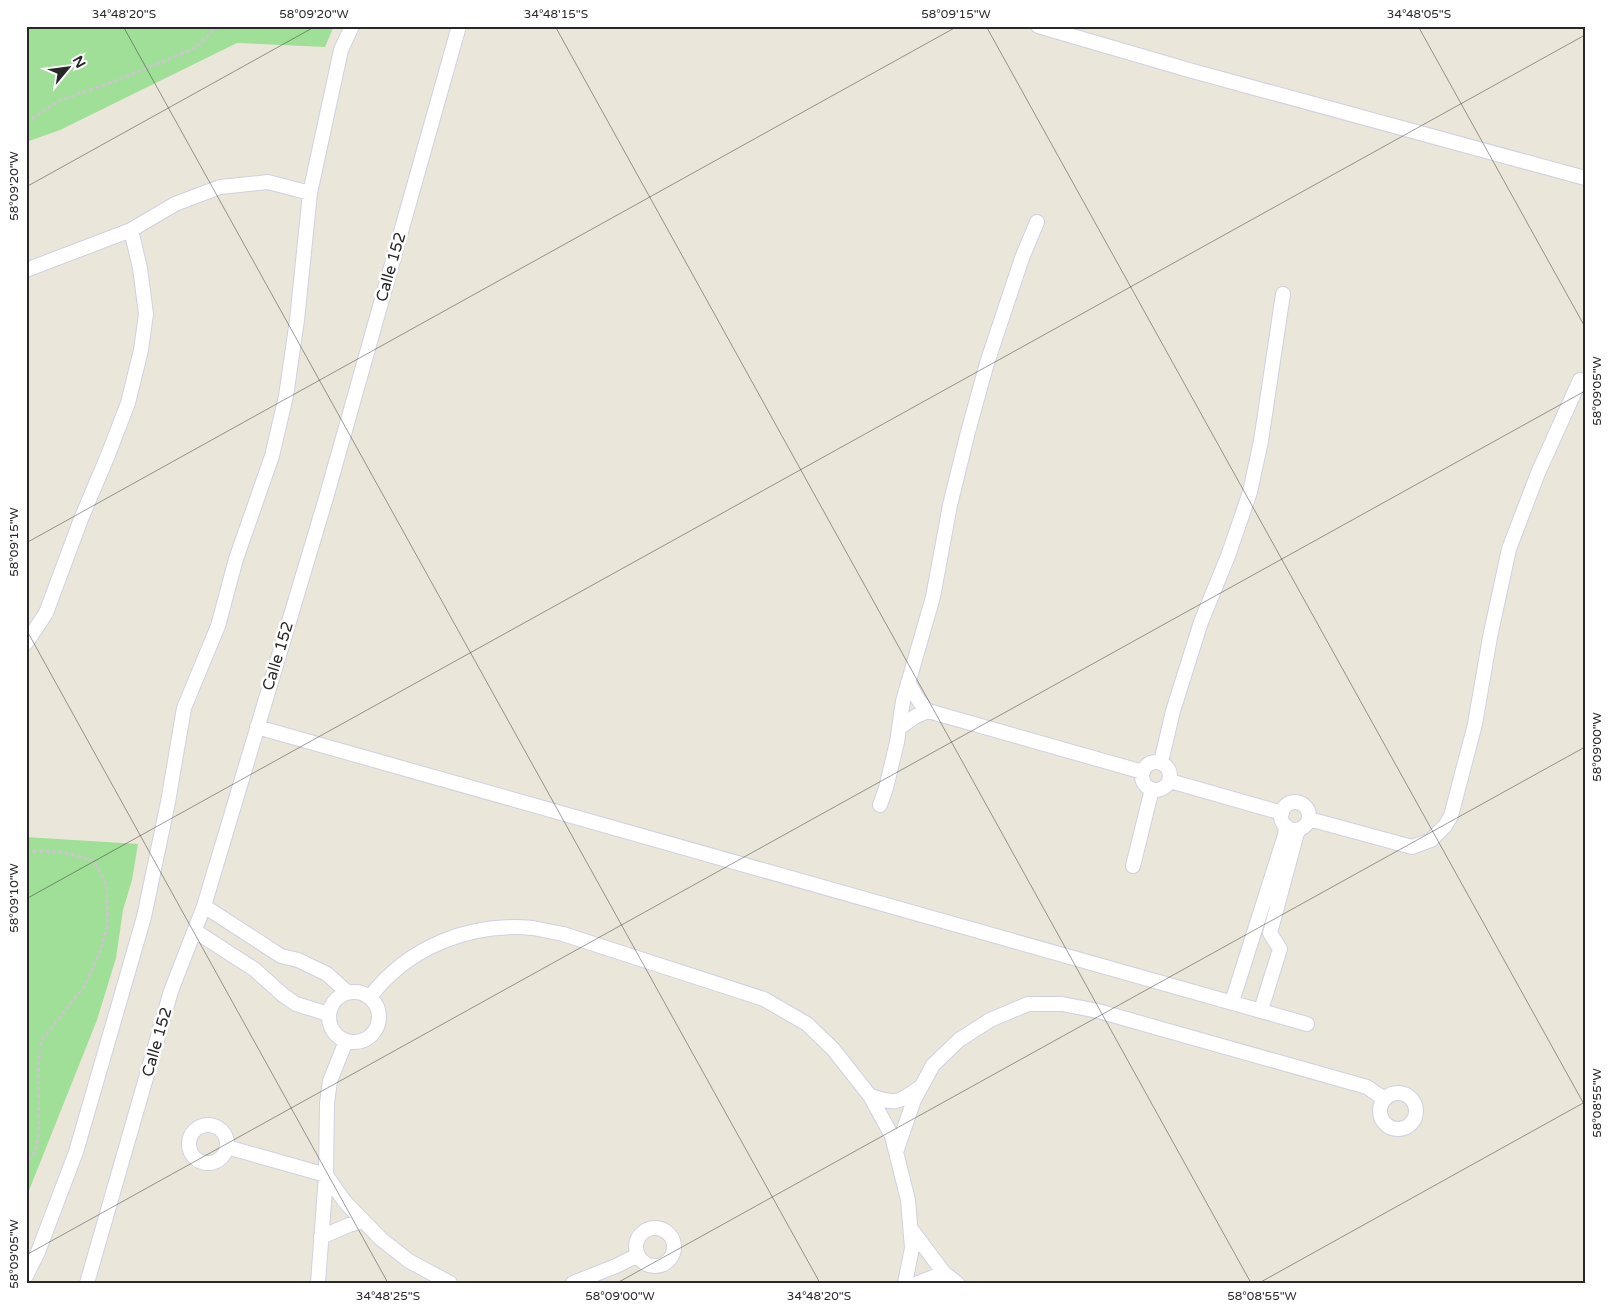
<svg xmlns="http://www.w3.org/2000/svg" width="1611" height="1309" viewBox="0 0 1611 1309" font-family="'Varela Round',sans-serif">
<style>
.green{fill:#a0df98}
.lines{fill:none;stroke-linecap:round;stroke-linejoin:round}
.minor-casing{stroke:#d0d0e1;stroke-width:16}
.path{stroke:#c7c7c7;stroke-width:3;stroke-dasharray:4 2.5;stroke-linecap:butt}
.minor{stroke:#fff;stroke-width:14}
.ticks{fill:none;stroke:#282828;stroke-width:1;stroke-opacity:0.45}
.labels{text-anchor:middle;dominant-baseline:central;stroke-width:5;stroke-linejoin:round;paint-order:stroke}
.street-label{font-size:16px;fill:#282828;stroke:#fff}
.neatline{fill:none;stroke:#282828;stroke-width:2}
.ticks-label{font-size:12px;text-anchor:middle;fill:#282828}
</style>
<rect width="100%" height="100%" fill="#eae7da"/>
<path class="green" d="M26 26H334L325 47 237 43 60 130 26 142Z
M26 837 138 844 132 880 123 910 116 958 97 1020 26 1198Z"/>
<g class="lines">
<g class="minor-casing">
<path id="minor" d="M1038 26 1189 70 1585 178
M26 270 131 230 175 204 220 187 268 182 310 193
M26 643 46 613 81 519 108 455 128 403 141 350 146 314 140 268 131 230
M908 682 919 701 928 711 1143 772
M257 727 1307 1024
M899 728 916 716 928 711
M1161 762 1173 711 1201 622 1228 556 1250 492 1261 441 1283 294
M1142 776a14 14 0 1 1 28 0a14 14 0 1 1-28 0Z
M1170 781 1282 813
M1281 816a14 14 0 1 1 28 0a14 14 0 1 1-28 0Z
M880 805 886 788 897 742 903 701 933 597 950 505 968 432 987 363 1022 258 1037 222
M1309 819 1412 847 1431 840 1445 826 1451 816 1475 724 1490 637 1509 549 1538 473 1580 380
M1133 866 1152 789
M204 906 281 956 298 960 327 974 347 992
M195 931 254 969 283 995 296 1004 328 1014
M329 1017a25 25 0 1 1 50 0a25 25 0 1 1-50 0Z
M370 997C408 947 470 922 533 928 543 930 553 932 563 934L764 999 807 1024 833 1049 870 1096 892 1136 908 1200 912 1248 905 1283
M1232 1002 1285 835 1286 826
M1261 1010 1280 949 1270 933 1297 833 1299 829
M1380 1111a18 18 0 1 1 36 0a18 18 0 1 1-36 0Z
M870 1096C896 1104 897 1104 919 1088
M189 1144a19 19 0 1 1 38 0a19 19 0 1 1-38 0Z
M227 1147 326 1175 345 1202 381 1239 409 1261 450 1283
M896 1152 914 1100 933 1065 959 1040 990 1020 1028 1004H1062L1098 1011 1367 1087 1384 1099
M636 1247a19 19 0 1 1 38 0a19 19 0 1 1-38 0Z
M911 1229 944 1273 957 1283
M321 1237 349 1225 363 1221
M26 1276 38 1252 76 1152 144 917 168 802 184 708 218 626 236 559 272 456 286 396 297 320 310 193 341 50 352 26
M87 1283 171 991 204 906 326 498 459 26
M318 1283 326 1175 327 1103 330 1081 346 1041
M573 1283 616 1266 638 1255
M918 1283 944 1273"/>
</g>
<path class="path" d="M26 123 56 102 115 81 195 48 218 26
M26 852C52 849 70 853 94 861L106 883 108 924 100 951 85 985 41 1041 38 1068 39 1133 35 1153 26 1161"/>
<use href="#minor" class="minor"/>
</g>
<path class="ticks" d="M123 26 820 1283M555 26 1251 1283M986 26 1585 1106M1418 26 1585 327M26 187 316 26M26 543 958 26M26 629 388 1283M26 899 1585 35M26 1255 1585 391M617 1283 1585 747M1259 1283 1585 1102"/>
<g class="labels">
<g class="street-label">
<text transform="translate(391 267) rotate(-74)">Calle 152</text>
<text transform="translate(278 656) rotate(-73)">Calle 152</text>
<text transform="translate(157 1042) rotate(-74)">Calle 152</text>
</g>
</g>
<rect width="1611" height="1309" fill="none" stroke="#ffffff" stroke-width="55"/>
<g transform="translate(68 68) rotate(61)" stroke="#ffffff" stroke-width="4" paint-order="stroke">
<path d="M0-4L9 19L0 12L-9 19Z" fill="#282828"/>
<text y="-8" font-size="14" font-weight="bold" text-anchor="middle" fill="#282828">N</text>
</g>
<rect x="28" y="28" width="1556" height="1254" class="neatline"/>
<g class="ticks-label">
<text x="124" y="18">34°48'20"S</text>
<text x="314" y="18">58°09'20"W</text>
<text x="556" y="18">34°48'15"S</text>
<text x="956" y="18">58°09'15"W</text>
<text x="1419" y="18">34°48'05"S</text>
<text transform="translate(14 186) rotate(-90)" y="4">58°09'20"W</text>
<text transform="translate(1597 391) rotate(-90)" y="4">58°09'05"W</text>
<text transform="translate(14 542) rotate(-90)" y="4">58°09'15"W</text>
<text transform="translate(1597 747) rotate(-90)" y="4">58°09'00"W</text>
<text transform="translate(14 898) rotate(-90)" y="4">58°09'10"W</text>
<text transform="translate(1597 1103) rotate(-90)" y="4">58°08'55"W</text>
<text transform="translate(14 1254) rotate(-90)" y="4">58°09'05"W</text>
<text x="388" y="1300">34°48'25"S</text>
<text x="620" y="1300">58°09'00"W</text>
<text x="819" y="1300">34°48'20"S</text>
<text x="1262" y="1300">58°08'55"W</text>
</g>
</svg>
